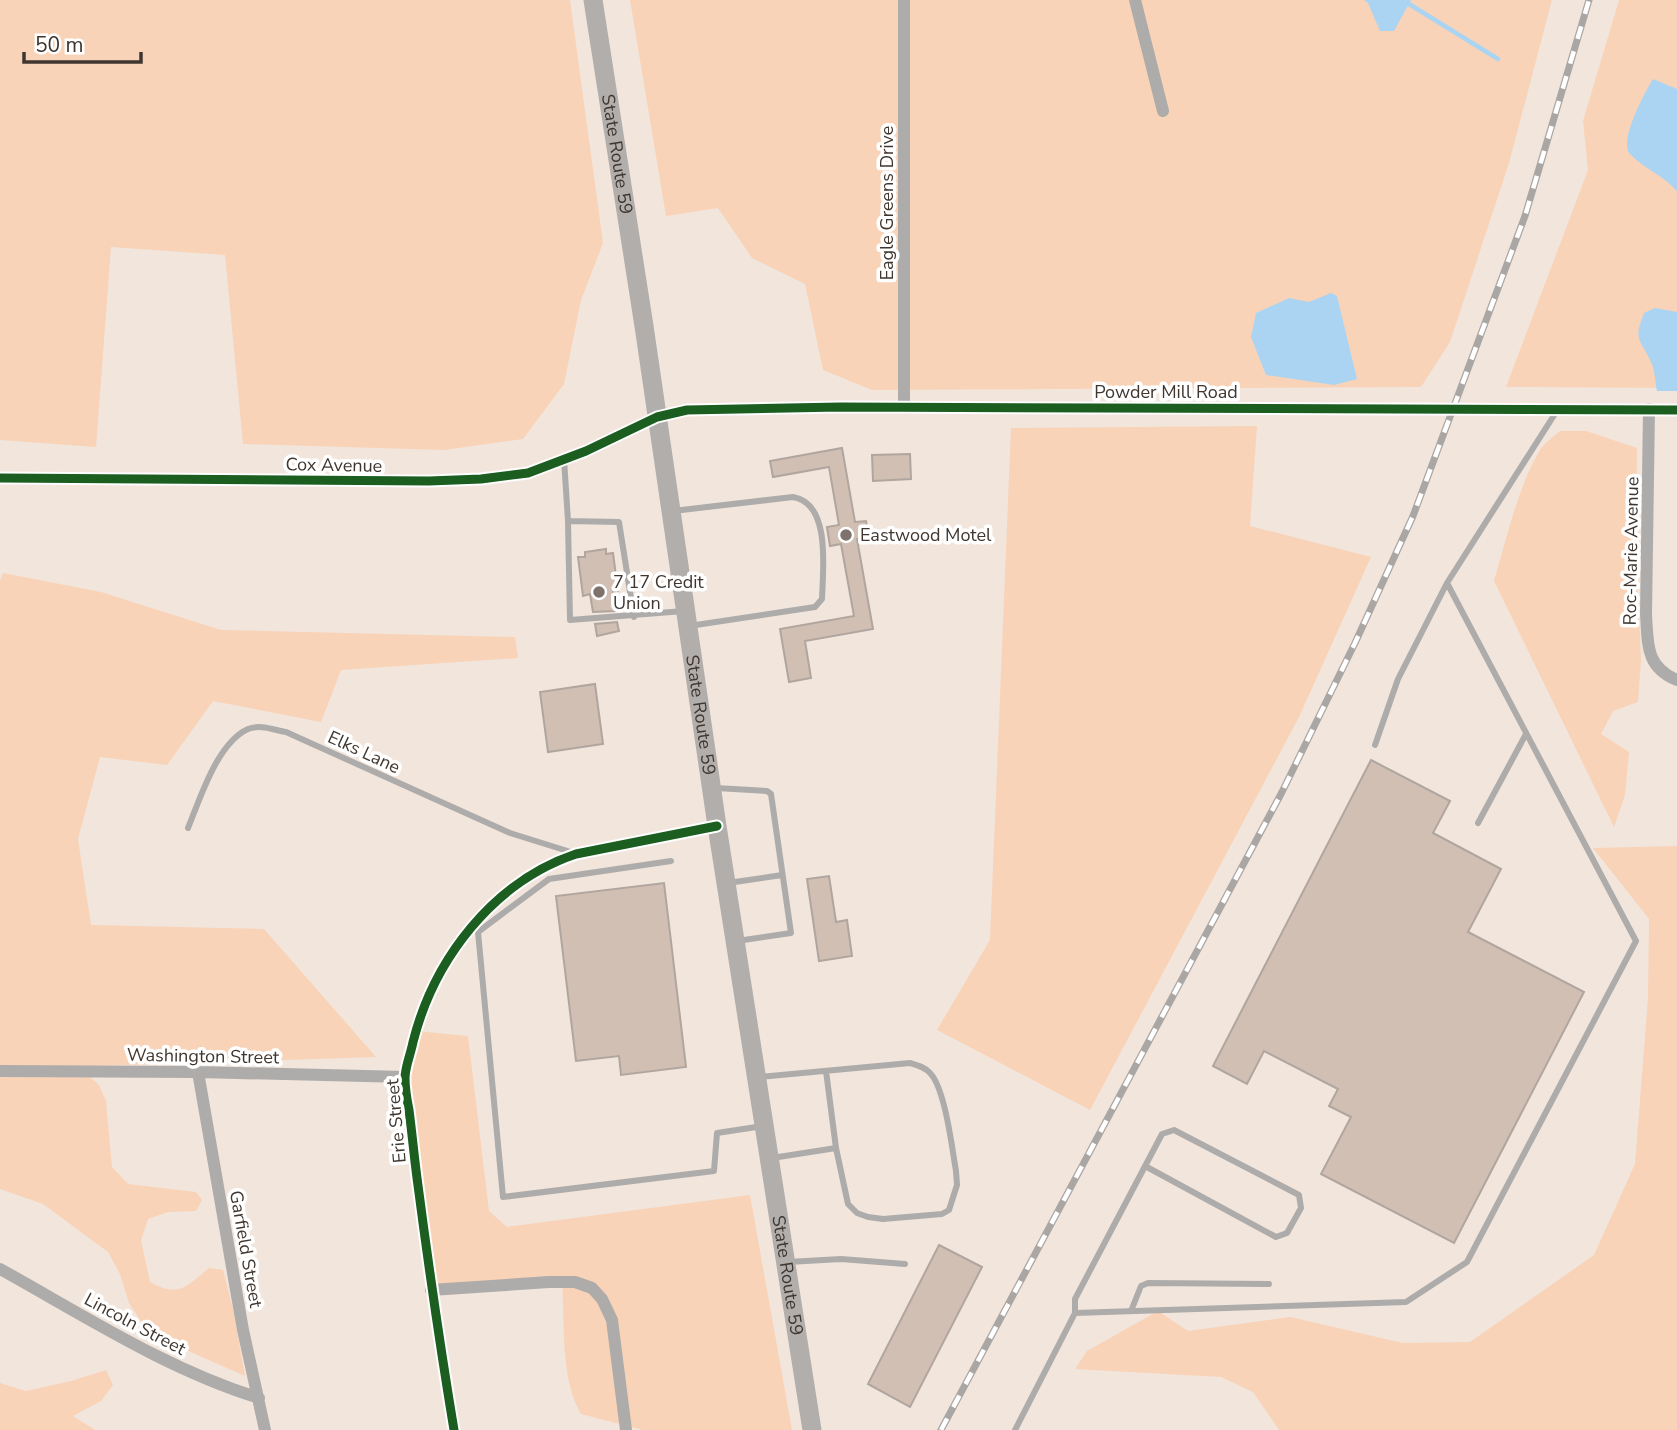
<svg xmlns="http://www.w3.org/2000/svg" width="1677" height="1430" viewBox="0 0 1677 1430" font-family="'Nunito Sans',sans-serif">
<style>
.green{fill:#f8d3b8}
.water{fill:#abd4f3}
.lines{fill:none;stroke-linecap:round;stroke-linejoin:round}
.stream{stroke:#abd4f3;stroke-width:4.5}
.building{fill:#d0bfb2;stroke:#b0a69f;stroke-width:2}
.service{stroke:#adacab;stroke-width:6}
.minor{stroke:#adacab;stroke-width:12}
.primary{stroke:#b1aeac;stroke-width:19}
.rail-casing{stroke:#aaa6a4;stroke-width:7}
.rail{stroke:#fff;stroke-width:4.5;stroke-dasharray:13;stroke-linecap:butt}
.cycleway-casing{stroke:#fff;stroke-width:13}
.cycleway{stroke:#1b5e20;stroke-width:9}
.poi-dot{fill:#7e736c;stroke:#fff;stroke-width:2.5}
.labels{text-anchor:middle;dominant-baseline:central;stroke-width:7;stroke-linejoin:round;paint-order:stroke}
.street-label{font-size:18px;fill:#3f362f;stroke:#fff}
.poi-label{font-size:18px;fill:#3f362f;stroke:#fff;text-anchor:start}
</style>
<rect width="100%" height="100%" fill="#f2e5dc"/>
<path class="green" d="M0 0H570L603 243 581 300 564 384 523 439 444 450 243 444 225 255 111 247 96 447 0 440Z
M630 0H1552L1509 163 1450 342 1421 387 872 390 823 370 805 284 752 258 718 208 666 216Z
M1619 0H1677V388L1506 387 1588 170 1583 121Z
M1257 426 1250 526 1371 557 1299 717 1090 1110 937 1030 990 940 1011 428Z
M1560 431H1586L1637 448 1636 551 1641 660 1638 702 1613 711 1601 734 1629 752 1625 795 1614 827 1494 581C1506 541 1518 486 1540 450 1544 443 1553 437 1560 431Z
M3 573 101 592 221 630 515 637 518 658 341 670 321 722 213 701 167 765 100 757 78 839 91 925 264 929 376 1057 0 1069V581Z
M1677 846V1430H1279L1253 1392 1221 1377 1075 1369 1087 1351 1158 1311 1188 1331 1290 1317 1403 1343 1470 1342 1594 1255 1635 1164 1648 998 1649 919 1593 848Z
M416 1031 468 1036 489 1211 507 1227 750 1195 792 1430H643L581 1414C560 1378 565 1323 562 1282L431 1290 405 1077Z
M0 1071 84 1072 99 1085 106 1101 112 1167 128 1184 196 1192 202 1200 196 1211 168 1212 148 1219 141 1240 150 1282C179 1298 186 1287 209 1268L223 1270 233 1309 245 1376 175 1345 146 1329 129 1303 120 1274 108 1252 43 1204 0 1189Z
M106 1370 113 1385 101 1401 73 1416 95 1430H0V1383L26 1391 71 1381Z"/>
<path class="water" d="M1364 0H1411L1394 31H1380L1368 3Z
M1653 79 1677 89V191C1663 175 1643 168 1630 154 1618 142 1645 92 1653 79Z
M1331 293 1337 296 1357 379 1334 385 1266 375 1251 337 1256 313 1289 298 1309 302Z
M1655 308 1677 312V391H1657C1655 382 1655 370 1651 362 1640 338 1633 341 1644 313Z"/>
<g class="lines">
<path class="stream" d="M1409 4 1498 59"/>
</g>
<path class="building" d="M842 448 855 522 866 521 869 537 857 539 873 629 805 641 811 678 789 682 780 629 854 616 841 544 830 546 827 527 839 525 829 467 773 477 770 461Z
M910 454 911 479 873 481 872 455Z
M606 549V554L613 553 618 591 613 592 616 611 593 612 590 594 583 596 578 557H585V552Z
M617 622 619 631 597 636 595 624Z
M595 684 603 744 548 752 540 692Z
M1371 760 1450 801 1433 833 1501 869 1468 932 1584 992 1454 1243 1321 1174 1351 1117 1329 1106 1338 1089 1264 1051 1247 1084 1213 1066Z
M829 876 836 922 847 920 852 956 819 961 807 879Z
M664 883 686 1067 621 1075 619 1056 576 1061 556 896Z
M939 1245 982 1267 910 1407 868 1384Z"/>
<g class="lines">
<path class="service" d="M564 459 568 521 619 522 634 617
M673 511 793 497C831 503 823 569 822 599L815 607 689 626
M568 521 570 620 684 611
M1375 745 1398 679 1447 583
M716 788 767 791 771 794 791 933 737 941
M1478 823 1526 734
M188 828C200 799 217 743 248 729 260 724 274 730 286 732L510 833 574 853
M671 861 549 879 478 932 503 1197 714 1171 717 1133 763 1126
M728 883 782 875
M760 1077 910 1063C917 1065 925 1067 930 1073 945 1088 952 1148 956 1171L957 1185 949 1210 942 1214 883 1219 868 1217 857 1213 848 1204 836 1148 826 1071
M772 1158 836 1148
M788 1262 841 1259 905 1264
M1131 1311 1141 1286 1148 1283 1269 1284
M1075 1313V1299L1162 1134 1174 1130 1299 1195 1301 1208 1287 1233 1276 1237 1145 1166
M1015 1430 1075 1313 1406 1302 1467 1262 1636 941 1447 583 1558 409"/>
<path class="minor" d="M904 0V407
M1135 0 1163 111
M1649 409 1646 614C1648 643 1645 667 1677 680
M0 478 429 481 481 479 528 473 586 451 657 417 687 410 840 407 1677 410
M0 1071 198 1072 405 1077
M198 1072 243 1330 265 1430
M0 1269C85 1316 166 1369 259 1398
M431 1290 549 1282H575L592 1288 602 1299 612 1320 626 1430
M454 1430C440 1346 428 1262 417 1178 414 1155 412 1133 409 1110 407 1100 405 1088 405 1078 405 1067 411 1053 413 1042 434 959 493 882 576 854L717 826"/>
<path class="primary" id="s1" d="M593 0 644 326 717 826 812 1430"/>
<g class="rail-casing">
<path id="rail" d="M941 1430 1282 792 1355 643 1413 516 1525 216 1589 0"/>
</g>
<use href="#rail" class="rail"/>
<g class="cycleway-casing">
<path id="cycleway" d="M0 478 429 481 481 479 528 473 586 451 657 417 687 410 840 407 1677 410
M454 1430C440 1346 428 1262 417 1178 414 1155 412 1133 409 1110 407 1100 405 1088 405 1078 405 1067 411 1053 413 1042 434 959 493 882 576 854L717 826"/>
</g>
<use href="#cycleway" class="cycleway"/>
</g>
<g class="poi-dot">
<circle cx="846" cy="535" r="7"/>
<circle cx="599" cy="592" r="7"/>
</g>
<g class="labels">
<g class="street-label">
<text stroke="none"><textPath href="#s1" startOffset="156">State Route 59</textPath></text>
<text transform="translate(887 203) rotate(-90)">Eagle Greens Drive</text>
<text x="1166" y="392">Powder Mill Road</text>
<text transform="translate(334 465) rotate(1)">Cox Avenue</text>
<text transform="translate(1631 551) rotate(-89)">Roc-Marie Avenue</text>
<text stroke="none"><textPath href="#s1" startOffset="723">State Route 59</textPath></text>
<text transform="translate(364 752) rotate(25)">Elks Lane</text>
<text transform="translate(203 1056) rotate(1)">Washington Street</text>
<text transform="translate(396 1121) rotate(-95)">Erie Street</text>
<text transform="translate(246 1249) rotate(80)">Garfield Street</text>
<text stroke="none"><textPath href="#s1" startOffset="1290">State Route 59</textPath></text>
<text transform="translate(135 1324) rotate(28)">Lincoln Street</text>
</g>
<g class="poi-label">
<text x="860" y="535">Eastwood Motel</text>
<text x="613" y="582">7 17 Credit<tspan x="613" dy="21">Union</tspan></text>
</g>
</g>
<path d="M24 52v10h117v-10" fill="none" stroke="#3f362f" stroke-width="3.5"/>
<text x="35" y="52" font-size="21" fill="#3f362f" stroke="#ffffff" stroke-width="5" paint-order="stroke">50 m</text>
</svg>
